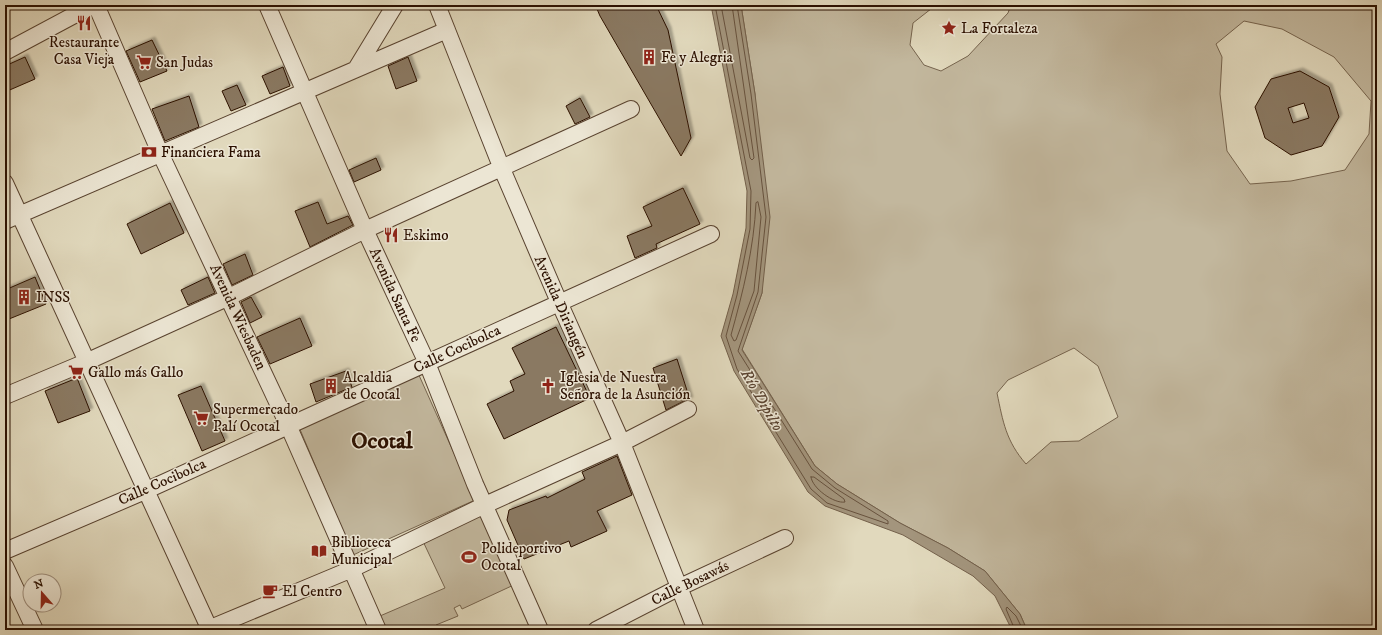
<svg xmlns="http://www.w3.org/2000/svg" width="1382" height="635" viewBox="0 0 1382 635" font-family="'IM FELL DW Pica',serif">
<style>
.green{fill:#c2b79d;stroke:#76644e;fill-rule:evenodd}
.water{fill:#a3957d;stroke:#73604b}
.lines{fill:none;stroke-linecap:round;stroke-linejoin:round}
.shore{stroke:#67523e;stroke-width:1}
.building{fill:#8a7962;stroke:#2b1000;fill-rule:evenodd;filter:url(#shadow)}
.minor-casing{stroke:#58422f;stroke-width:18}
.minor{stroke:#ece6d4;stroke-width:16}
.labels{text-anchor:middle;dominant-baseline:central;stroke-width:3;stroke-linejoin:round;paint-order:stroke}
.poi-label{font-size:15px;fill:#2b1000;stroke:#ece6d4;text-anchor:start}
.street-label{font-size:15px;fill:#2b1000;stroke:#ece6d4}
.water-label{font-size:16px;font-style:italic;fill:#5b4532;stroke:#ece6d4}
.town-label{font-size:23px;font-weight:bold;fill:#2b1000;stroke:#ece6d4}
</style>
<defs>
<filter id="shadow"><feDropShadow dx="3" dy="-3" stdDeviation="1" flood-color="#0004"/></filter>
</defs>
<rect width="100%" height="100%" fill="#e1d9bd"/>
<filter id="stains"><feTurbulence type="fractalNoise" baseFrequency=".005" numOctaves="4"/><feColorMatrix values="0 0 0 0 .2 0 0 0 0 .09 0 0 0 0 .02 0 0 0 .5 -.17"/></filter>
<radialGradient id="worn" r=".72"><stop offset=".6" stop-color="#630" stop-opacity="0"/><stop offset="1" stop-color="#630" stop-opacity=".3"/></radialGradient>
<path class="green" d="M741 5H936L913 23 910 45 924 65 941 71 968 56 1008 13 1011 5H1377V630H1027L1020 614 985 571 948 548 900 523 837 484 815 466 742 349 762 293 755 94ZM1244 21 1282 29 1334 57 1371 101 1369 134 1345 170 1291 181 1250 184 1227 151 1220 94 1222 57 1216 44ZM1074 348 1098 366 1118 417 1079 441 1051 442 1026 464C1006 441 1003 422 997 393L1008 380Z
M418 373 475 500 353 555 299 427Z
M485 505 518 583 462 609 460 605 454 608 458 616 436 625 437 630H370L366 622 445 588 420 535Z"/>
<path class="water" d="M711 5H741L755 94 770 217 762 293 742 350 815 466 837 484 900 523 948 548 985 571 1020 614 1027 630H1012L995 596 973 576 903 535 825 506 808 492 734 371 721 336 733 294 746 228 747 191Z"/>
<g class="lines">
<path class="shore" d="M715 5 751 191 750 229 737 295 726 336 737 369 811 489 827 503 888 524V521L835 488 812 469 738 351 758 292 766 217 751 94 737 5
M721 5 750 158 752 160 754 158 732 5
M758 202 761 217 754 291 736 340 734 341 731 335C743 292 754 248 756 203Z
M811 477H814L844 499 845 502C834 504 812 488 811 477Z
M1015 630 1006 609 1007 607 1016 616 1023 630"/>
</g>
<path class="building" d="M604 5H656L668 30 691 138 681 156 600 16 597 9Z
M152 40 167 71 140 82 126 51Z
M25 57 35 79 5 92V66Z
M408 57 417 81 396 89 388 66Z
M283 67 290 86 270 94 262 76Z
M1300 71 1329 87 1339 117 1322 146 1291 155 1265 138 1255 107 1271 79ZM1304 103 1309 118 1293 123 1288 108Z
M237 85 246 105 231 111 222 91Z
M189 96 199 127 165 141 152 109Z
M580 98 590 117 575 124 566 106Z
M376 158 381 170 354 182 349 170Z
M683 188 700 224 656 244 657 248 635 258 627 236 652 226 643 207Z
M318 202 327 224 348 216 353 225 310 247 295 211Z
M170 203 184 233 141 254 127 224Z
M245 254 253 275 232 285 223 264Z
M35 277 46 304 9 319 5 310V290Z
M208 277 215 293 188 305 181 290Z
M251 297 262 317 250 323 241 302Z
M300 318 312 346 270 364 257 337Z
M556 327 590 398 504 439 487 404 514 391 510 381 525 374 512 348Z
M677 359 690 400 684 401 666 410 653 368Z
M346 371 352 387 316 402 310 384Z
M77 378 90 411 58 423 45 391Z
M201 386 225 441 202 451 178 395Z
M617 456 632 495 597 511 607 531 571 547 569 541 524 559 507 520 509 510 546 496 547 498 585 479 582 472Z"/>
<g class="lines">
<g class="minor-casing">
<path id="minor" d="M96 5 161 155 288 425 378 630
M267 5 365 230 427 363 475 484 540 630
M437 5 502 169 559 302 622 443 696 630
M5 52 93 5
M356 69 395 5
M5 183 210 630
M5 221 447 30
M5 396 86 362 229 297 365 230 631 109
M5 551 145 491 711 234
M5 566 35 630
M206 630 352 569 485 505 622 443 688 409
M596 630 678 588 785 538"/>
</g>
<use href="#minor" class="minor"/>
</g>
<defs>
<g id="restaurant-bare" transform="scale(1.2)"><path d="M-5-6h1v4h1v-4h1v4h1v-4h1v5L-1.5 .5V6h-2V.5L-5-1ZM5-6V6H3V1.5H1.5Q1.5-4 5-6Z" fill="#8f2418" stroke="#ece6d4" stroke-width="2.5" paint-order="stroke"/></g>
<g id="sight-bare" transform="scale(1.2)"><path d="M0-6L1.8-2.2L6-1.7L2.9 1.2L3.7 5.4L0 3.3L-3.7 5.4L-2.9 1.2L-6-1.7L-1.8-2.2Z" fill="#8f2418" stroke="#ece6d4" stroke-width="2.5" paint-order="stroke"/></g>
<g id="building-bare" transform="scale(1.2)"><path d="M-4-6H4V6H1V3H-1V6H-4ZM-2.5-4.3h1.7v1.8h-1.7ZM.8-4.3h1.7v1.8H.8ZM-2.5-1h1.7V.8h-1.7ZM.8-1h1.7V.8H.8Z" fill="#8f2418" stroke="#ece6d4" stroke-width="2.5" paint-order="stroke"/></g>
<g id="supermarket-bare" transform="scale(1.2)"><path d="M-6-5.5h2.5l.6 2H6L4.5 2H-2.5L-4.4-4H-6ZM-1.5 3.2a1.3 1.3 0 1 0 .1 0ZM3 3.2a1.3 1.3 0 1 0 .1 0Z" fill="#8f2418" stroke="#ece6d4" stroke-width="2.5" paint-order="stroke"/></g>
<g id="bank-bare" transform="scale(1.2)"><path d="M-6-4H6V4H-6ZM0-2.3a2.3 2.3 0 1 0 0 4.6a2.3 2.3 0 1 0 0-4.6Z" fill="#8f2418" stroke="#ece6d4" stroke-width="2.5" paint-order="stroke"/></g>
<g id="church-bare" transform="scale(1.2)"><path d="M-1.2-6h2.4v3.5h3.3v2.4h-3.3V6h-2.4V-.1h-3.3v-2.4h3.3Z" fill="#8f2418" stroke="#ece6d4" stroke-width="2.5" paint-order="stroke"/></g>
<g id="library-bare" transform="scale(1.2)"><path d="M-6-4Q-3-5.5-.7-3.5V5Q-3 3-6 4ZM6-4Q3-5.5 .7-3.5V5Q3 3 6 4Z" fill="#8f2418" stroke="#ece6d4" stroke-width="2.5" paint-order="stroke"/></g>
<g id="stadium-bare" transform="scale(1.2)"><path d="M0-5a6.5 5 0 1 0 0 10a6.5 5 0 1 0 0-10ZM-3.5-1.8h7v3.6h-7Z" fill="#8f2418" stroke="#ece6d4" stroke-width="2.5" paint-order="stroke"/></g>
<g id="cafe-bare" transform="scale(1.2)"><path d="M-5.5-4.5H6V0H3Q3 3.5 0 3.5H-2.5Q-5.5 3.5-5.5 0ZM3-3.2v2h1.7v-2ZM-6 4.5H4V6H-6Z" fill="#8f2418" stroke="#ece6d4" stroke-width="2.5" paint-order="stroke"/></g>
</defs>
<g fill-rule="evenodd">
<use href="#restaurant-bare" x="84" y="23"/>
<use href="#sight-bare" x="949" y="28"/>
<use href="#building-bare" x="649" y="57"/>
<use href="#supermarket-bare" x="144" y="62"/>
<use href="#bank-bare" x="149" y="152"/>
<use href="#restaurant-bare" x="391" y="235"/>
<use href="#building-bare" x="24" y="297"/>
<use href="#supermarket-bare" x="76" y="372"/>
<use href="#building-bare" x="331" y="386"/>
<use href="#church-bare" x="548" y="386"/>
<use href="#supermarket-bare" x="201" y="418"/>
<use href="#library-bare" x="319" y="551"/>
<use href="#stadium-bare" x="469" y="557"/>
<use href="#cafe-bare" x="270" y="591"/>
</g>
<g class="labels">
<g class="poi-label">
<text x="961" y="28">La Fortaleza</text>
<text x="84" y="42" text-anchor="middle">Restaurante<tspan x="84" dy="17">Casa Vieja</tspan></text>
<text x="661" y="57">Fe y Alegria</text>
<text x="156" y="62">San Judas</text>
<text x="161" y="152">Financiera Fama</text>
<text x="403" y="235">Eskimo</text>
<text x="36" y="297">INSS</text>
<text x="88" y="372">Gallo más Gallo</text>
<text x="343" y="377">Alcaldia<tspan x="343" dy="17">de Ocotal</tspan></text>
<text x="560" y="377">Iglesia de Nuestra<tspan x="560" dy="17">Señora de la Asunción</tspan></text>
<text x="213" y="409">Supermercado<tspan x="213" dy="17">Palí Ocotal</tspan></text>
<text x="331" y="542">Biblioteca<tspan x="331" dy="17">Municipal</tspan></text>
<text x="481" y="548">Polideportivo<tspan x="481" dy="17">Ocotal</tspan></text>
<text x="282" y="591">El Centro</text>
</g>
<g class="street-label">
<text transform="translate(395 295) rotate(65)">Avenida Santa Fe</text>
<text transform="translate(561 307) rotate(66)">Avenida Diriangén</text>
<text transform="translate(238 317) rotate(65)">Avenida Wiesbaden</text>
<text transform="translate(457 349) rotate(-25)">Calle Cocibolca</text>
<text transform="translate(162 482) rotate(-24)">Calle Cocibolca</text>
<text transform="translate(690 583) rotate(-26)">Calle Bosawás</text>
</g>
<g class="water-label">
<text transform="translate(762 400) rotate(60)">Río Dipilto</text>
</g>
<g class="town-label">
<text x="382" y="441">Ocotal</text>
</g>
</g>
<rect width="1382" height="635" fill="none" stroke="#e1d9bd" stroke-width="20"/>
<rect x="6" y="6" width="1370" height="623" fill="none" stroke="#2b1000" stroke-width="2"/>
<rect x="10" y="10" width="1362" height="615" fill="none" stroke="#2b1000"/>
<g transform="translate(42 593) rotate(340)"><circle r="19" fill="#ece6d4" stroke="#9f907f"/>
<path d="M0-3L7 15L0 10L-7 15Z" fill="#8f2418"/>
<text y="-6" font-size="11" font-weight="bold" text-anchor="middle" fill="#2b1000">N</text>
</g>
<rect width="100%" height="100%" filter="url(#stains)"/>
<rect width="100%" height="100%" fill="url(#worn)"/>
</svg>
